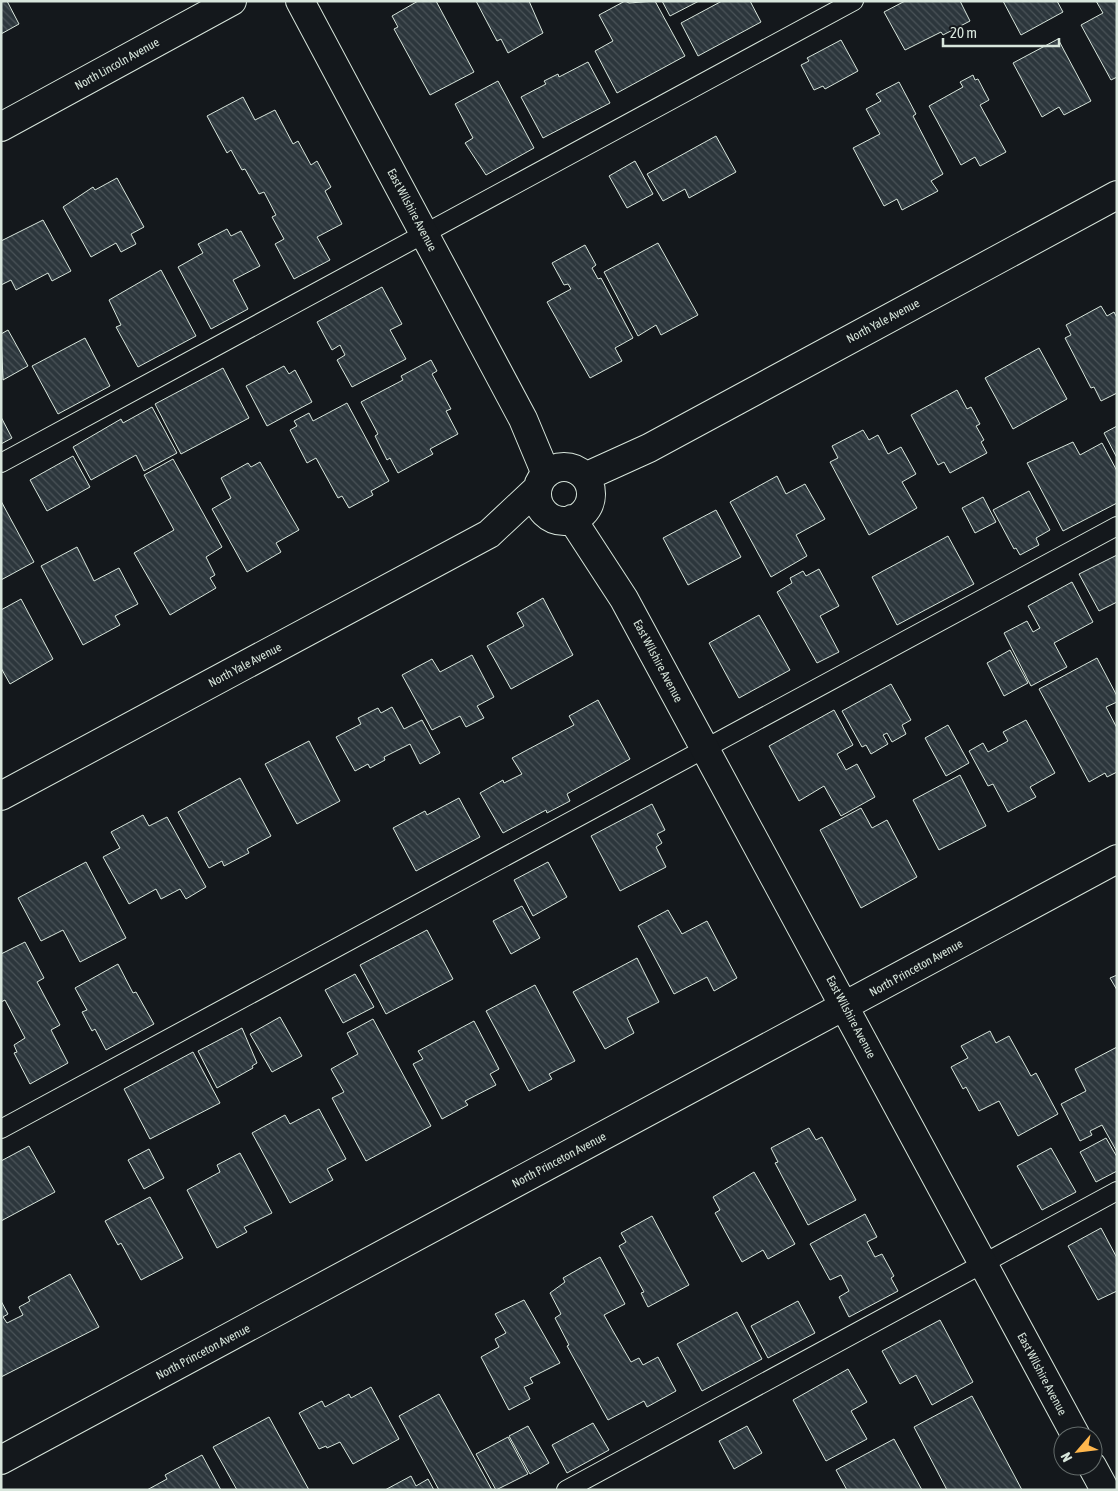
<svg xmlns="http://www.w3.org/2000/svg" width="1118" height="1491" viewBox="0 0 1118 1491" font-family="'Asap Condensed',sans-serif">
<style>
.building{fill:url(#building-back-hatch);stroke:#d8e6dc}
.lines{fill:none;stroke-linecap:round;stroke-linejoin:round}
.service-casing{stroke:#d8e6dc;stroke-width:20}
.minor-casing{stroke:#d8e6dc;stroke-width:30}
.service{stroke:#14181c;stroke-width:18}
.minor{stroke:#14181c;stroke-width:28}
.labels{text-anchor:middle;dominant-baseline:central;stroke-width:4;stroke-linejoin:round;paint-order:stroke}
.street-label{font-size:12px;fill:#d8e6dc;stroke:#14181c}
</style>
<defs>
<pattern id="building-back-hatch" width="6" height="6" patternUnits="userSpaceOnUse" patternTransform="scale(1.25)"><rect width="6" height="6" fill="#2c363c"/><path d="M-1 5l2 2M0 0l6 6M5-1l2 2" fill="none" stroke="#4a5358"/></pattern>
</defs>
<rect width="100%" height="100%" fill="#14181c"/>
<path class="building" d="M1 1H7L19 24 1 34Z
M418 1H436L474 72 430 95 394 29 398 27 392 16Z
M476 1H529L543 33 508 53 501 39 497 41Z
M625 1 629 3 655 1 685 56 617 93 595 51 613 41 599 15Z
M662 1H699L670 16Z
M722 1H750L761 22 698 56 681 23Z
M905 1H960L970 21 943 35 941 32 905 50 884 12Z
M1003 1H1057L1063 12 1021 35Z
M1096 1H1117V77L1111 80 1081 25 1103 13Z
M1058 39 1091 101 1064 115 1059 107 1042 117 1013 63Z
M841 40 858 71 825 89 823 86 814 90 801 65 809 61 807 58Z
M588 62 610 103 543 138 521 97 546 84 544 81 558 74 559 77Z
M973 75 975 80 978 79 989 100 980 105 1006 152 980 166 975 157 961 165 929 106 963 87 960 82Z
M498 81 534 148 486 175 465 143 473 138 455 104Z
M899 82 916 114 913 116 943 174 931 181 938 191 902 210 897 199 884 206 853 148 880 134 866 109 881 101 876 94Z
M243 97 255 120 275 110 293 144 298 141 311 165 317 161 331 187 325 191 342 224 317 237 330 260 294 279 275 244 284 239 272 217 276 215 264 192 259 194 245 169 242 170 231 150 227 153 207 116Z
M716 136 736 172 689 198 685 189 663 201 647 174Z
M635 161 653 194 627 208 609 176Z
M117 178 144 227 131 234 136 244 121 252 116 243 91 257 63 207 93 187 95 190Z
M43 220 71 271 52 281 48 273 16 290 11 280 1 285V241Z
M227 229 231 236 241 231 260 266 233 280 248 309 211 329 178 267 203 253 198 244Z
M658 243 698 315 661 335 656 325 638 336 604 272Z
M585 245 596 265 592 268 598 279 601 278 633 338 615 348 622 361 590 378 547 302 571 289 568 284 564 285 552 263Z
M161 270 196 336 138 367 116 327 121 325 109 300Z
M382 287 402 324 390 330 406 359 352 387 337 360 345 355 340 345 332 350 317 322Z
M1101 306 1107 316 1114 312 1117 318V393L1101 401 1094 387 1091 388 1065 338 1071 335 1066 325Z
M8 330 28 366 3 380 1 334Z
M85 338 110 386 58 414 32 366Z
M1039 348 1067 399 1013 429 985 378Z
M431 360 437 371 432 374 451 409 446 411 458 434 430 449 433 454 398 473 390 458 387 460 375 436 378 434 361 402 403 380 401 376Z
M284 366 289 374 295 370 312 402 267 426 246 386Z
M223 368 249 418 181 454 155 404Z
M957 390 967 409 971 407 980 424 976 426 984 440 981 442 987 453 950 473 944 462 938 465 911 415Z
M347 403 389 481 371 491 373 495 349 508 342 496 338 498 316 458 307 463 290 430 297 426 294 421 309 413 313 421Z
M152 407 177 453 144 471 136 455 91 480 73 447 121 419 123 423Z
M1 417 12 438 1 444Z
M1117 426V458L1104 433Z
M863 430 869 440 878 435 888 454 901 447 916 474 902 482 917 508 869 535 830 462 838 458 832 446Z
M1073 442 1080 455 1102 443 1117 471V503L1063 531 1027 463Z
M73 456 90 487 47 511 30 480Z
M173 459 222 547 206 557 215 575 210 578 216 588 170 615 134 553 174 530 144 475Z
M260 462 299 530 276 543 281 552 247 572 212 509 231 498 221 478 248 463 251 467Z
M777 476 786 494 805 484 825 519 796 535 807 556 771 577 730 502Z
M1029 491 1050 530 1036 538 1039 545 1020 555 1016 548 1014 549 993 510Z
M983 497 996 522 975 533 962 508Z
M1 501 34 562 1 580Z
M716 510 741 557 688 585 663 538Z
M948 536 974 584 897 625 872 577Z
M77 547 94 581 119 568 138 604 115 616 120 625 83 645 41 566Z
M1117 555V602L1099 611 1079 574Z
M819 569 839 606 820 616 839 652 817 663 777 592 792 583 790 578 803 571 806 576Z
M1072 582 1093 622 1054 643 1067 667 1031 686 1004 633 1027 621 1033 632 1040 628 1028 606Z
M543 598 573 655 511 689 487 646 524 626 517 613Z
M21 599 53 659 10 684 1 668V610Z
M759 615 790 670 739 698 709 643Z
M1010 650 1028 683 1004 696 987 663Z
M472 655 494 697 477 706 484 718 466 727 460 716 432 730 402 675 432 659 440 672Z
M1097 658 1117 696V702L1106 707 1117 728V772L1107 777 1105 773 1089 782 1039 689Z
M891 684 911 720 902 725 906 734 892 742 887 733 883 735 888 744 871 754 866 745 862 747 842 711Z
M598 700 630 759 567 794 570 801 547 813 546 810 503 833 480 793 503 780 504 783 522 774 512 758 574 725 569 716Z
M392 707 404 729 422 720 440 753 420 764 410 744 384 757 385 760 370 768 368 764 355 771 336 737 361 724 358 718 378 708 381 713Z
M834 710 853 745 837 754 846 770 857 764 875 797 841 816 824 786 799 801 769 746Z
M1026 720 1055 773 1030 787 1036 797 1008 812 993 784 988 786 969 751 983 743 988 752 1008 741 1003 732Z
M948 725 969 763 946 776 925 738Z
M309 741 340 801 297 824 265 764Z
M960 775 986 826 939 850 913 800Z
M240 778 271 836 247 849 249 853 224 866 222 861 209 868 178 812Z
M459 798 480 837 416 871 393 828 425 811 427 815Z
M652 804 665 830 657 834 662 843 656 847 666 867 620 891 591 836Z
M861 808 872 828 887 820 917 877 861 908 820 830Z
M143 815 149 826 167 817 206 887 186 899 180 889 161 899 156 889 129 904 103 857 120 848 111 832Z
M86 862 126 938 80 962 63 930 41 941 18 898Z
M548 862 567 897 533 916 514 880Z
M522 906 540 938 511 954 493 921Z
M668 910 682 934 707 921 737 978 714 991 707 977 674 994 638 926Z
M427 930 453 979 386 1014 360 965Z
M25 942 44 978 37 982 60 1025 51 1030 68 1063 30 1084 14 1053 17 1052 14 1045 25 1038 5 1000 1 1002V954Z
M637 958 659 1002 627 1018 634 1033 605 1049 573 992Z
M118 964 133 993 136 992 154 1024 106 1050 95 1029 92 1031 82 1012 87 1010 75 988Z
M355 974 374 1007 343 1023 325 990Z
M1117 975V990L1110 978Z
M535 985 575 1061 549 1074 552 1079 529 1091 486 1011Z
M280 1017 302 1056 272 1072 250 1034Z
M373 1019 431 1126 366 1161 332 1098 344 1092 331 1069 358 1054 347 1033Z
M474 1021 499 1069 490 1074 496 1085 465 1101 468 1105 442 1119 413 1064 423 1059 418 1051Z
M242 1028 257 1063 252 1066 253 1068 217 1088 198 1051Z
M990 1031 996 1043 1009 1036 1031 1076 1036 1073 1058 1114 1018 1136 999 1101 979 1111 966 1087 963 1089 951 1067 968 1058 961 1046Z
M1117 1047V1152L1102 1125 1090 1131 1092 1135 1080 1141 1061 1104 1086 1091 1075 1069Z
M193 1052 220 1103 150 1139 124 1089Z
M319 1109 346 1159 327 1169 333 1180 290 1203 252 1133 285 1115 290 1124Z
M809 1128 816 1140 822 1137 856 1200 808 1225 775 1163 778 1162 771 1148Z
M1106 1138 1117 1157V1171L1096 1182 1080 1152Z
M29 1146 55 1192 1 1221V1161Z
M1051 1148 1076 1192 1042 1210 1017 1166Z
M149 1149 164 1178 144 1189 128 1160Z
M240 1153 272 1213 244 1227 247 1232 217 1248 187 1190 220 1172 217 1165Z
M754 1172 795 1244 768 1259 763 1250 742 1262 715 1213 720 1210 713 1197Z
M150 1197 183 1258 141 1280 121 1243 118 1245 105 1221Z
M865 1214 877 1237 867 1242 875 1257 882 1254 894 1276 891 1278 898 1291 849 1317 839 1297 849 1291 841 1275 830 1280 810 1244Z
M652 1216 689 1285 648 1307 641 1293 644 1292 619 1246 626 1242 621 1233Z
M1101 1228 1117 1258V1291L1098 1300 1068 1246Z
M600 1257 625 1304 604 1315 613 1331 631 1362 639 1358 643 1365 658 1357 676 1391 647 1407 644 1401 608 1420 567 1346 569 1345 555 1318 561 1314 550 1293 565 1282 563 1278Z
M70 1274 99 1327 1 1377V1301L8 1314 3 1317 7 1323 23 1315 19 1307 30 1301 28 1297Z
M524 1300 560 1363 530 1378 533 1383 524 1387 530 1399 509 1410 481 1357 499 1347 495 1339 506 1333 495 1314Z
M798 1301 815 1333 768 1358 751 1326Z
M737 1312 762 1359 702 1391 677 1344Z
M940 1320 973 1382 932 1405 916 1375 900 1384 882 1351Z
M848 1369 867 1402 851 1411 867 1439 826 1461 793 1400Z
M371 1387 399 1439 353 1464 340 1442 327 1448 326 1446 319 1449 299 1413 322 1401 325 1407 349 1394 351 1398Z
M439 1394 476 1461 492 1490H439L399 1416Z
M972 1396 1022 1490H947L914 1427Z
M269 1417 309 1490H237L213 1447Z
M593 1423 609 1450 567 1473 552 1445Z
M528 1426 549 1463 530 1474 509 1436Z
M747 1426 762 1453 734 1469 719 1441Z
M508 1437 528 1474 496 1490 476 1454Z
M894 1439 922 1490H847L836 1470Z
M202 1455 221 1490H147L167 1479 165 1475Z
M411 1476 416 1486 428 1479 434 1490H385Z"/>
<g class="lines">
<g class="service-casing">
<path id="service" d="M1 463 854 1
M1 1129 1117 526
M566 1490 1117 1191"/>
</g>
<g class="minor-casing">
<path id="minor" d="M300 1 523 419 546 474
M1 127 232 1
M537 494a27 27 0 1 1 54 0a27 27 0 1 1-54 0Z
M585 477 649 448 1117 195
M572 519 624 599 1076 1436
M1 796 489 534 537 489
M1 1460 1117 859
M1092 1466 1105 1490"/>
</g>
<use href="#service" class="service"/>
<use href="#minor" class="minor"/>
</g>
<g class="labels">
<g class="street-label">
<text transform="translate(117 64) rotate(-29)">North Lincoln Avenue</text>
<text transform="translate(412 210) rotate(62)">East Wilshire Avenue</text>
<text transform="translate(883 321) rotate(-28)">North Yale Avenue</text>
<text transform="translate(658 661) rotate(62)">East Wilshire Avenue</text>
<text transform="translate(245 665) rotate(-28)">North Yale Avenue</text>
<text transform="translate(916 968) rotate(-29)">North Princeton Avenue</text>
<text transform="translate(851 1017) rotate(62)">East Wilshire Avenue</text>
<text transform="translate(559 1160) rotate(-28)">North Princeton Avenue</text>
<text transform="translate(203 1352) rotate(-28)">North Princeton Avenue</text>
<text transform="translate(1042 1374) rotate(62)">East Wilshire Avenue</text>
</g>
</g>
<rect width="1118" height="1491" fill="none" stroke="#d8e6dc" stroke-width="5"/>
<g transform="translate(1078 1451) rotate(242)"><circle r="24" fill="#14181c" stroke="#626a69"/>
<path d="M0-4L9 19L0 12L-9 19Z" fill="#ffb74d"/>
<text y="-8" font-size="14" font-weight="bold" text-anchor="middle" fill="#d8e6dc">N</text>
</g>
<path d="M943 38v8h116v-8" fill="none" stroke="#d8e6dc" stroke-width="2.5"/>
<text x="950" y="38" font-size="15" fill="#d8e6dc" stroke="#14181c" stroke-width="4" paint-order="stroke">20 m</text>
</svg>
